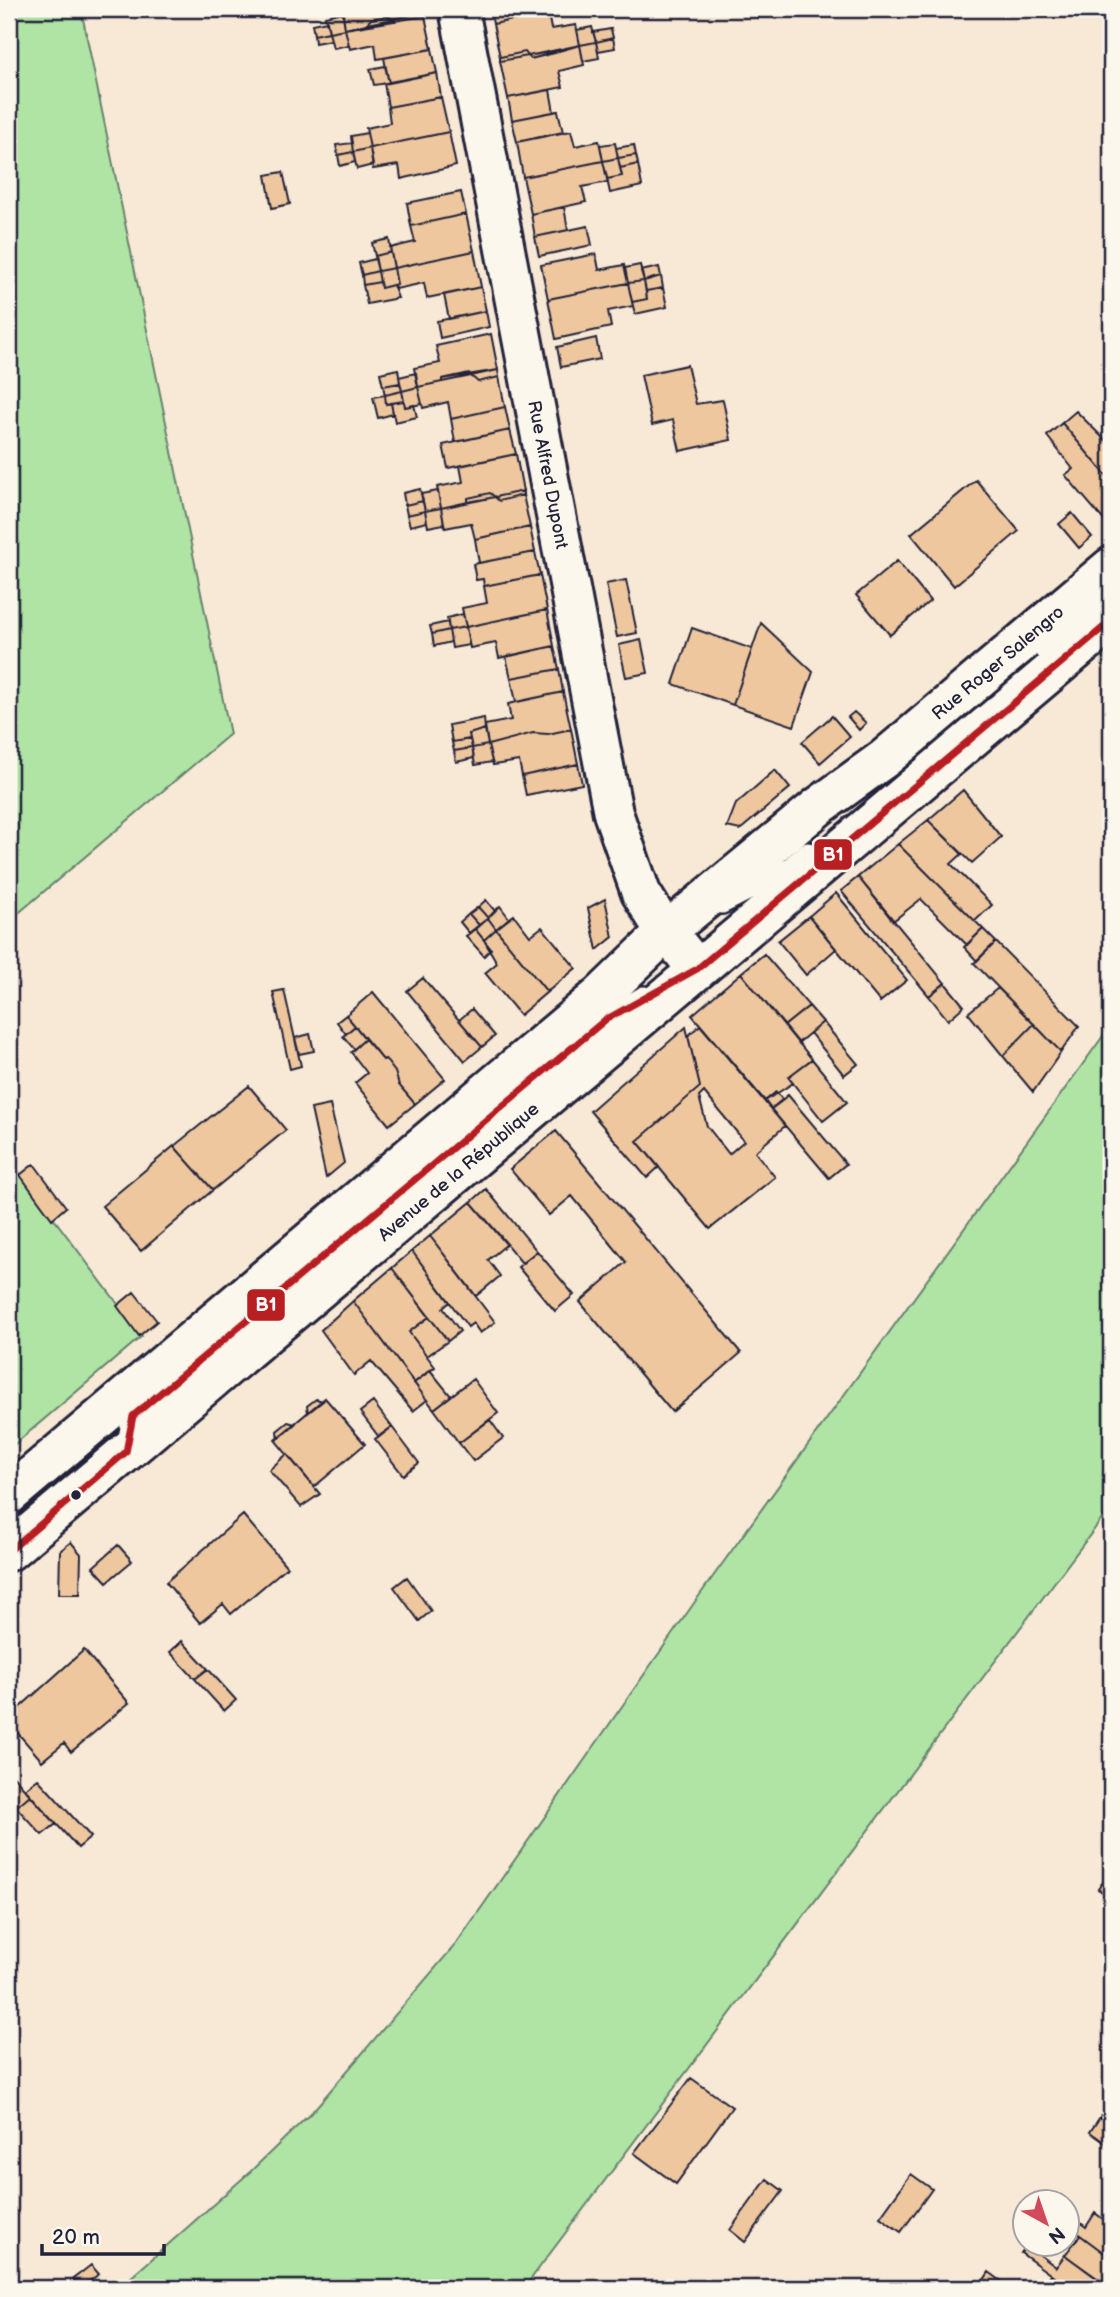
<svg xmlns="http://www.w3.org/2000/svg" width="1120" height="2297" viewBox="0 0 1120 2297" font-family="'Balsamiq Sans',sans-serif">
<style>
.green{fill:#afe4a5;stroke:#688370;stroke-width:2}
.building{fill:#eec79e;stroke:#22223b;stroke-width:2;fill-rule:evenodd}
.lines{fill:none;stroke-linecap:round;stroke-linejoin:round}
.service-casing{stroke:#22223b;stroke-width:26}
.minor-casing{stroke:#22223b;stroke-width:44}
.secondary-casing{stroke:#22223b;stroke-width:44}
.service{stroke:#fbf7ec;stroke-width:21}
.minor{stroke:#fbf7ec;stroke-width:38}
.secondary{stroke:#fbf7ec;stroke-width:38}
.bus-1-casing{stroke:#fbf7ec;stroke-width:12}
.bus-1{stroke:#b71f22;stroke-width:7}
.bus-dot{fill:#22223b;stroke:#fbf7ec;stroke-width:2.5}
.labels{text-anchor:middle;dominant-baseline:central;stroke-width:5;stroke-linejoin:round;paint-order:stroke}
.street-label{font-size:18px;fill:#22223b;stroke:#fbf7ec}
.line-badge{stroke:#fbf7ec;stroke-width:2.5}
.badge-label{font-size:19px;text-anchor:middle;font-weight:bold;fill:#fff}
</style>
<rect width="100%" height="100%" fill="#f7e9d5"/>
<filter id="ink" filterUnits="userSpaceOnUse"><feTurbulence type="fractalNoise" baseFrequency=".0143" numOctaves="2"/><feDisplacementMap in="SourceGraphic" scale="14" xChannelSelector="R" yChannelSelector="G"/><feConvolveMatrix kernelMatrix="1 2 1 2 8 2 1 2 1" color-interpolation-filters="sRGB"/></filter>
<g filter="url(#ink)">
<path class="green" d="M9 9H81L230 734 9 921Z
M1111 1025V1507L524 2288H119L251 2171 312 2112 456 1944 699 1596Z
M9 1159 142 1336 9 1449Z"/>
<path class="building" d="M342 9H423L424 12 393 19 387 16 371 19 366 24 345 29Z
M490 9H547L548 13 493 24Z
M343 12 345 29 329 32 325 16Z
M424 12 425 16 395 21 393 19Z
M548 13 551 29 576 25 580 45 528 56 525 52 500 57 493 24Z
M387 16 393 19 366 24 371 19Z
M425 16 432 49 377 59 375 44 350 49 345 29Z
M327 21 329 32 314 35 312 24Z
M592 27 596 42 580 45 577 30Z
M345 29 349 45 333 48 329 32Z
M611 29 613 38 596 42 593 32Z
M329 32 331 40 315 43 314 35Z
M613 38 615 48 598 51 596 42Z
M596 42 599 58 583 61 580 45Z
M580 45 584 65 559 71 563 87 508 98 500 61 528 56 531 59Z
M432 49 437 73 389 83 384 58Z
M555 51V53L531 59 528 56Z
M525 52 528 56 500 61V57Z
M385 66 389 83 374 85 370 69Z
M437 73 441 97 388 107 384 83Z
M550 90 554 112 512 120 508 98Z
M441 97 449 132 370 148 366 128 390 123 388 107Z
M558 111 563 132 517 142 512 120Z
M571 131 575 146 599 141 603 161 523 177 517 142Z
M449 132 456 166 401 179 399 165 373 169 370 148Z
M367 133 370 148 353 152 351 136Z
M352 143 353 152 338 155 336 145Z
M615 143 618 158 603 161 600 145Z
M634 145 636 155 618 158 616 148Z
M370 148 373 165 357 169 353 152Z
M353 152 355 162 340 166 338 155Z
M636 155 638 164 620 168 618 158Z
M618 158 622 176 607 179 603 161Z
M603 161 608 182 582 187 586 202 531 214 523 177Z
M638 164 642 186 610 193 607 179 622 176 620 168Z
M283 172 290 204 272 208 266 175Z
M461 192 466 214 411 226 407 203Z
M564 207 568 230 535 237 531 214Z
M466 214 474 251 394 268 390 248 415 242 411 226Z
M588 226 592 245 539 256 535 237Z
M389 239 391 252 375 256 372 243Z
M474 251 481 287 427 298 424 283 396 289 393 285 397 284 394 268Z
M391 252 394 268 378 271 375 256Z
M596 254 599 270 624 265 628 283 548 299 541 265Z
M375 259 378 271 362 275 359 263Z
M640 265 644 281 628 283 625 268Z
M659 267 661 276 644 281 641 271Z
M394 268 397 284 381 288 378 271Z
M378 271 380 282 363 285 362 275Z
M661 276 663 288 646 291 644 281Z
M644 281 647 299 632 302 628 283Z
M380 282 381 288 393 285 398 298 367 304 363 285Z
M628 283 633 306 608 311 611 327 556 339 548 299Z
M481 287 486 311 449 319 444 295Z
M663 288 667 307 635 314 632 302 647 299 646 291Z
M486 311 489 327 440 338 437 321Z
M491 334 498 370 442 379V382L418 387 414 368 440 363 436 346Z
M596 338 600 359 561 367 557 347Z
M687 365 696 404 723 400 731 440 680 451 673 420 652 425 641 375Z
M398 369 400 383 383 386 380 373Z
M498 370 499 377 478 382 471 376Z
M416 373 418 387 402 391 399 377Z
M469 373 471 376 442 382V379Z
M471 376 478 382 499 377 505 407 451 419 448 402 423 408 418 387Z
M400 383 402 391 385 395 383 386Z
M418 387 422 404 405 407 402 391Z
M402 391 404 401 386 404 385 395Z
M385 395 386 404 391 403 393 414 378 418 373 397Z
M404 401 405 407 414 405 417 417 395 422 391 403Z
M505 407 510 430 455 442 451 419Z
M1076 411 1106 441 1111 436V481L1062 423Z
M1062 423 1111 481V520L1107 524 1065 475 1073 469 1047 436Z
M510 430 516 454 448 468 443 445Z
M516 454 523 491 495 497 490 493 468 498V502L441 508 437 487 463 482 460 466Z
M976 480 1019 531 954 586 911 534Z
M420 489 423 501 405 505 403 493Z
M438 491 441 508 425 511 421 494Z
M523 491V495L499 501 495 497Z
M490 493 495 497 468 502V498Z
M523 495 530 527 475 539 471 523 445 528 441 508 495 497 499 501Z
M423 501 425 511 407 515 405 505Z
M441 508 444 524 428 527 425 511Z
M425 511 427 522 410 526 407 515Z
M1072 513 1092 537 1079 548 1059 524Z
M530 527 535 552 479 563 475 539Z
M535 552 540 575 484 586 483 579 476 580 473 564Z
M897 561 930 601 890 635 856 595Z
M540 575 547 610 466 627 462 608 487 603 484 586Z
M626 580 637 633 617 637 606 584Z
M547 610 554 646 499 658 496 643 470 648 466 627Z
M463 614 466 627 449 630 447 618Z
M448 622 449 630 432 634 430 626Z
M761 623 813 672 794 726 733 705Z
M466 627 469 645 452 648 449 630Z
M692 628 752 649 733 705 673 684Z
M449 630 451 642 434 646 432 634Z
M641 640 648 673 626 677 619 645Z
M554 646 559 669 511 678 506 657Z
M559 669 563 692 516 702 511 678Z
M563 692 571 729 548 734 533 733 488 745 485 725 511 720 508 704Z
M854 712 866 723 859 730 848 717Z
M832 716 850 737 820 763 802 742Z
M484 718 485 729 469 734 470 739 452 742 449 725Z
M485 729 488 745 472 748 469 734Z
M571 729 578 764 522 776 519 761 493 765 488 745 533 733 548 734Z
M470 739 472 748 454 751 452 742Z
M488 745 492 762 475 765 472 748Z
M472 748 474 758 456 762 454 751Z
M578 764 582 784 526 795 522 776Z
M775 770 790 788 740 830 727 827 736 804Z
M963 790 1001 837 972 863 928 820Z
M928 820 962 854 951 864 992 905 975 921 898 844Z
M898 844 983 929 967 945 921 899 893 921 858 877Z
M858 877 945 983 929 996 841 891Z
M836 893 907 980 880 1002 809 916Z
M605 899 613 937 597 950 588 908Z
M486 900 495 911 488 918 478 907Z
M500 906 509 918 496 929 488 918Z
M478 907 488 918 479 925 469 914Z
M469 914 479 925 469 933 460 922Z
M514 915 530 936 542 927 576 968 547 992 496 929Z
M809 916 836 949 806 975 778 941Z
M488 918 496 929 484 940 475 929Z
M475 929 491 949 484 956 466 936Z
M496 929 547 992 520 1015 485 973 497 963 484 940Z
M983 929 996 942 977 961 964 947Z
M996 942 1079 1026 1061 1052 974 963Z
M764 954 809 1006 784 1026 741 973Z
M741 973 812 1059 788 1077 793 1083 765 1101 692 1015Z
M423 978 482 1047 465 1061 407 991Z
M945 983 964 1006 948 1020 929 996Z
M998 988 1034 1024 1003 1056 968 1013Z
M284 990 301 1066 290 1069 273 992Z
M373 992 445 1079 415 1104 399 1085 395 1072 385 1059 383 1060 346 1015Z
M809 1006 823 1022 798 1043 784 1026Z
M472 1009 495 1036 482 1047 459 1020Z
M346 1015 355 1026 346 1034 337 1022Z
M823 1022 858 1064 844 1075 810 1033Z
M1034 1024 1061 1052 1033 1092 1003 1056Z
M700 1025 785 1126 755 1152 775 1177 710 1229 637 1141 700 1087 688 1036ZM704 1092 744 1141 729 1154 707 1126 699 1097Z
M355 1026 365 1039 354 1049 343 1036Z
M686 1027 700 1087 637 1141 659 1167 647 1178 590 1111Z
M310 1034 314 1051 299 1054 295 1038Z
M365 1039 383 1060 385 1059 395 1072 399 1085 415 1104 389 1125 355 1083 367 1073 351 1052Z
M812 1059 847 1102 823 1121 788 1077Z
M249 1086 286 1130 213 1190 174 1146Z
M776 1092 783 1100 771 1109 765 1101Z
M788 1095 846 1164 829 1178 771 1109Z
M330 1105 344 1163 326 1178 311 1109Z
M556 1131 741 1353 672 1412 580 1302 626 1262 572 1196 549 1215 510 1169Z
M174 1146 213 1190 141 1251 102 1206Z
M34 1164 66 1207 52 1219 20 1175Z
M486 1189 537 1251 522 1263 471 1202Z
M471 1202 507 1244 488 1260 500 1276 476 1296 430 1236Z
M430 1236 495 1322 480 1333 473 1323 468 1327 412 1251Z
M412 1251 450 1302 443 1308 460 1331 448 1341 392 1268Z
M537 1251 574 1295 555 1311 518 1267Z
M392 1268 429 1317 409 1332 435 1367 414 1383 353 1301Z
M134 1292 157 1321 139 1336 117 1306Z
M353 1301 427 1400 413 1411 371 1361 354 1375 321 1330Z
M429 1317 448 1341 427 1356 409 1332Z
M430 1370 451 1396 434 1409 414 1383Z
M473 1379 498 1413 459 1443 434 1409Z
M325 1398 365 1444 314 1487 275 1440Z
M316 1399 323 1401 308 1413 307 1406Z
M373 1402 392 1427 379 1437 360 1412Z
M490 1420 503 1438 473 1461 459 1443Z
M288 1422 295 1424 278 1439 277 1431Z
M392 1427 419 1463 403 1475 375 1439Z
M287 1454 320 1494 301 1507 269 1470Z
M243 1515 287 1567 231 1614 223 1604 200 1623 166 1582Z
M71 1542 81 1554 80 1594H59L60 1551Z
M118 1545 132 1561 107 1582 93 1567Z
M407 1577 431 1611 419 1621 394 1587Z
M182 1641 208 1669 195 1679 170 1652Z
M84 1650 129 1703 71 1752 64 1743 42 1761 9 1723V1717Z
M208 1669 236 1700 224 1711 195 1679Z
M9 1771 30 1795 16 1807 9 1799Z
M38 1779 91 1837 78 1848 25 1789Z
M30 1795 56 1824 42 1835 16 1807Z
M1111 1871V1898L1098 1889Z
M691 2078 732 2107 676 2184 634 2153Z
M1111 2101V2125L1100 2117Z
M1100 2117 1111 2125V2147L1090 2132Z
M911 2174 932 2189 901 2232 880 2217Z
M767 2179 783 2191 745 2242 730 2230Z
M1068 2213 1086 2227 1095 2213 1111 2225V2258L1068 2226Z
M1080 2235 1111 2258V2288L1065 2255Z
M1027 2245 1056 2267 1065 2255 1110 2288H1069L1021 2253Z
M91 2265 99 2274 80 2288 73 2279Z
M989 2272 1011 2288H979Z
M1050 2275 1069 2288H1040Z"/>
<g class="lines">
<g class="service-casing">
<path id="service" d="M1046 651 1111 595
M722 903 792 867 808 853
M127 1450 133 1416 605 1020 644 997"/>
</g>
<g class="minor-casing">
<g id="minor">
<path id="s1" d="M459 9 613 813 641 893 659 922 697 969"/>
</g>
</g>
<g class="secondary-casing">
<g id="secondary">
<path id="s2" d="M9 1495 602 994 666 932 819 806 885 758 1111 567"/>
<path id="s3" d="M9 1551 1111 621"/>
</g>
</g>
<use href="#service" class="service"/>
<use href="#minor" class="minor"/>
<use href="#secondary" class="secondary"/>
<g class="bus-1-casing">
<path id="bus-1" d="M9 1551 126 1452 133 1416 605 1020 697 969 1111 621"/>
</g>
<use href="#bus-1" class="bus-1"/>
</g>
</g>
<circle class="bus-dot" cx="76" cy="1495" r="6"/>
<g class="labels">
<g class="street-label">
<text stroke="none"><textPath href="#s1" startOffset="474">Rue Alfred Dupont</textPath></text>
<text stroke="none"><textPath href="#s2" startOffset="1293">Rue Roger Salengro</textPath></text>
<text stroke="none"><textPath href="#s3" startOffset="588">Avenue de la République</textPath></text>
</g>
</g>
<g class="line-badge">
<rect x="813" y="838" width="40" height="33" rx="7" fill="#b71f22"/>
<rect x="246" y="1288" width="40" height="34" rx="7" fill="#b71f22"/>
</g>
<g class="badge-label">
<text x="833" y="861">B1</text>
<text x="266" y="1311">B1</text>
</g>
<rect width="1120" height="2297" fill="none" stroke="#fbf7ec" stroke-width="35"/>
<rect x="18" y="18" width="1085" height="2262" fill="none" stroke="#22223b" stroke-width="2.5" filter="url(#ink)"/>
<g transform="translate(1046 2223) rotate(140)"><circle r="33" fill="#fbf7ec" stroke="#a4a2a5" stroke-width="2"/>
<path d="M0-5L12 26L0 18L-12 26Z" fill="#d1495b"/>
<text y="-10" font-size="19" font-weight="bold" text-anchor="middle" fill="#22223b">N</text>
</g>
<path d="M42 2244v10h122v-10" fill="none" stroke="#22223b" stroke-width="3.5"/>
<text x="52" y="2244" font-size="21" fill="#22223b" stroke="#fbf7ec" stroke-width="5" paint-order="stroke">20 m</text>
</svg>
